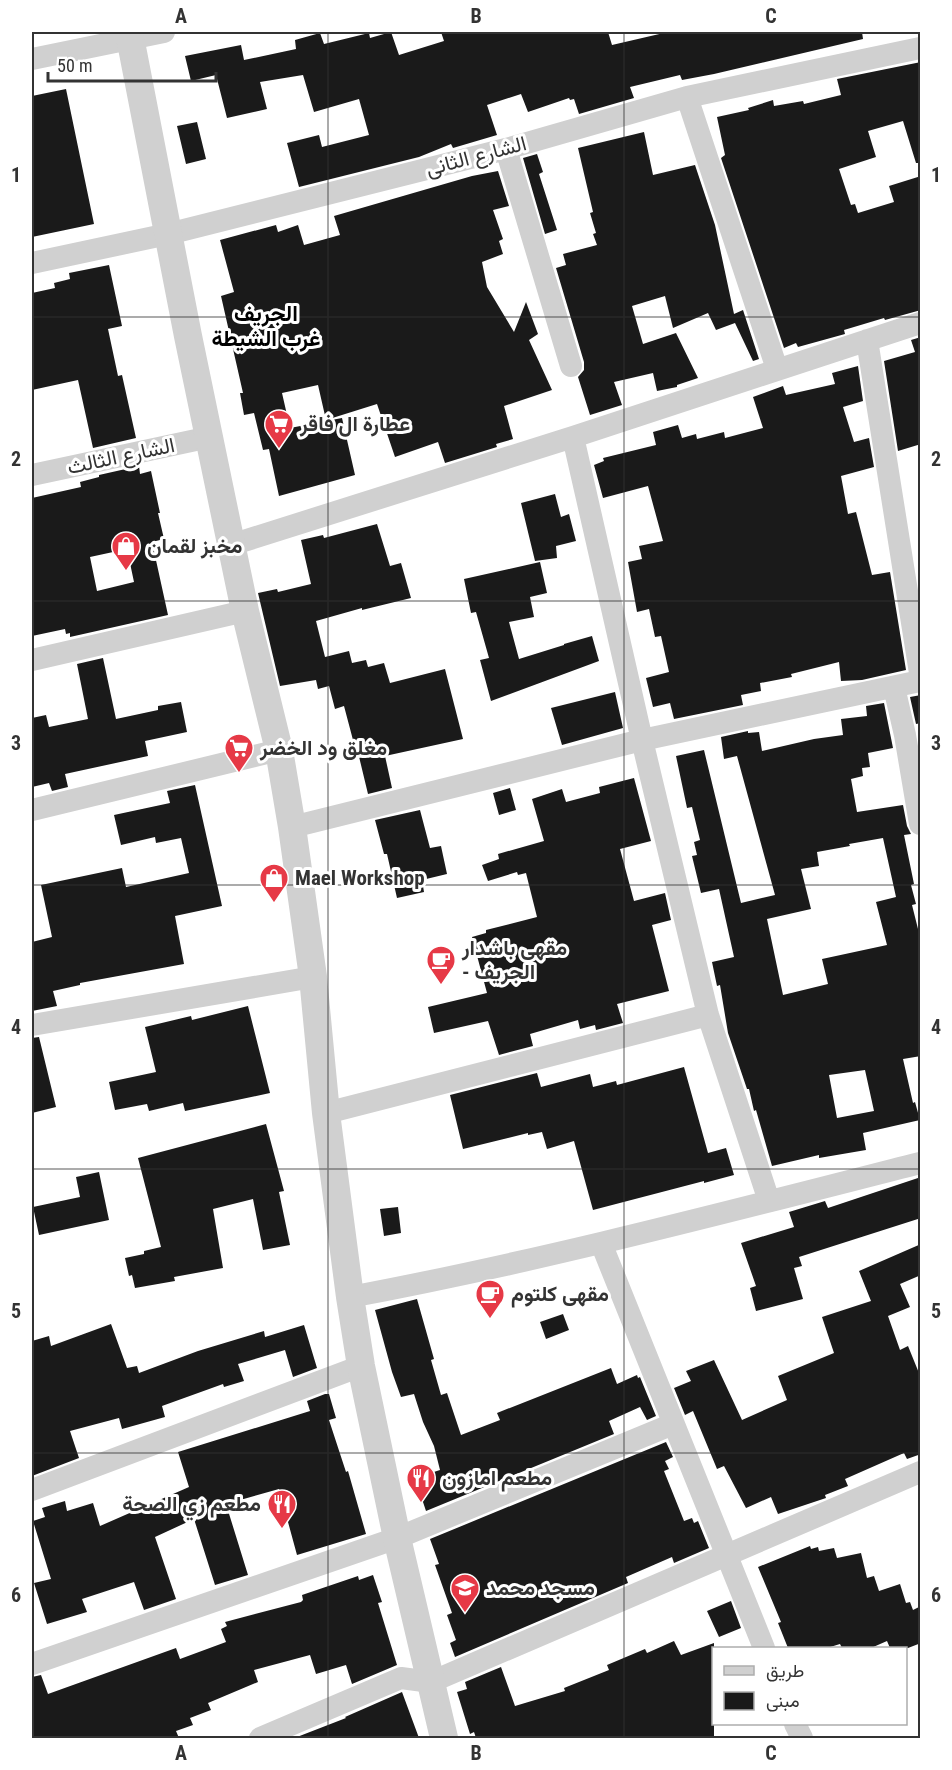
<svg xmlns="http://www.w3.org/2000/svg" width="952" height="1770" viewBox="0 0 952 1770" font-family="'Roboto Condensed',Vazirmatn,sans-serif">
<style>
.building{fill:#1a1a1a;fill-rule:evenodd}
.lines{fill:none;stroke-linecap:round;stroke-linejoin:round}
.minor{stroke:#d0d0d0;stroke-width:22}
.tertiary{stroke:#d0d0d0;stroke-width:28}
.grid{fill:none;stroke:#333;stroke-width:1.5;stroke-opacity:0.55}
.labels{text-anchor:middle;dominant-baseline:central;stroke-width:6;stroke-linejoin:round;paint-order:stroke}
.street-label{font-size:21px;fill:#333;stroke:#fff}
.poi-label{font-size:21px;font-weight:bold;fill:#333;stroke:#fff;text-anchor:start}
.neighbourhood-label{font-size:22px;font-weight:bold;fill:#000;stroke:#fff}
.neatline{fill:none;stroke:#333;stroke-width:2}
.grid-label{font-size:20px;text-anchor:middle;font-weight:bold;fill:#333}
</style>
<rect width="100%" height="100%" fill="#fff"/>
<path class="building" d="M391 32 399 55 444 41 441 32H608L612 45 668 32H862L863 39 714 74 682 80 680 75 630 87 634 98 579 114 574 99 570 100 569 98 528 112 521 94 487 105 497 135 453 148 451 144 419 157 299 187 287 143 319 135 322 147 369 135 359 99 314 112 303 75 260 82 267 109 227 118 216 75 191 81 185 56 241 45 244 60 296 49 295 40 320 33 324 44 369 33 370 38Z
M921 62V163H916L903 121 868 131 876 157 839 169 851 205 855 204 858 213 894 202 889 186 921 176V310L885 320 884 318 844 330 845 334 798 347 796 343 784 348 721 158 725 155 717 117 749 110 748 108 773 100 774 106 803 101 804 104 841 95 837 79Z
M66 89 94 224 32 237V96Z
M197 122 206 159 186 164 177 126Z
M644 132 653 175 695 165 715 225 734 314 743 310 759 359 753 361 735 323 716 330 708 313 673 328 665 296 632 306 643 344 676 333 698 378 677 385V387L657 391 653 373 614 382 622 405 590 415 578 377 584 370V362L556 268 566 265 563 254 597 245 593 234 596 233 590 213 593 212 578 148Z
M537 154 543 172 539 174 557 230 545 234 523 158Z
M498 171 509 206 493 210 503 239 499 241 503 254 482 262 487 287 514 332 526 302 538 334 529 340 552 390 504 406 513 439 496 444 497 447 445 463 438 442 395 457 377 404 326 420 318 385 282 393 290 428 342 418 355 475 279 496 269 449 263 450 254 413 244 415 240 393H243L221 296 234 292 220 240 276 225 278 232 298 225 304 245 340 235 334 216 472 176Z
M109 265 122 326 108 329 118 376 122 375 136 438 93 448 78 380 32 390V293L55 288 54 283 70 279 69 273Z
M921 337V444L898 451 884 361 915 352 911 340Z
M858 366 863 401 843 407 854 442 869 438 874 467 841 476 848 514 856 512 872 575 890 572 906 670 862 680 841 681 839 662 791 674 792 677 760 683 761 691 741 695 743 705 674 719 670 703 653 707 646 678 669 672 661 636 655 637 649 609 637 612 628 562 642 559 639 546 663 541 648 486 603 498 594 465 604 461 603 458 656 445 653 432 678 425 682 438 696 434 697 439 724 432 725 438 763 428 753 397 783 386 786 395 835 384 832 373Z
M139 466 140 474 151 471 160 513H158L164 539 152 542 168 615 70 637V633L66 634 65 629 32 636V498L81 487 80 482 99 477V475ZM127 549 134 582 97 591 90 557Z
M555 494 561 517 569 514 576 541 556 546 557 558 535 561 521 503Z
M377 524 390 566 401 563 411 598 362 610V608L316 621 325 657 349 651 352 663 366 660 368 667 384 663 390 683 445 669 463 739 385 756 392 788 368 794 355 740H353L344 706 335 709 329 686 318 689 316 680 280 686 258 593 277 589 278 592 311 584 301 540 323 535 324 538Z
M540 562 547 593 530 597 534 617 509 622 519 659 564 645V644L592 636 599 661 491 701 480 660 489 658 476 612 471 613 464 579Z
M103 658 116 719 158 710V706L181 702 187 732 145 741 148 756 65 774 68 787 52 791 49 783 32 787V718L46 715 49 727 88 719 77 664Z
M615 692 623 728 562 745 551 708Z
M921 695V723L916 724 910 697Z
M884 703 893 748 868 753 870 767 862 768 863 776 851 779 857 812 903 805 907 826 911 834 904 835 914 884 911 885 916 904 912 905 921 941V1056L903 1059 913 1103 915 1102 920 1120 863 1133 866 1150 819 1158V1155L772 1166 756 1110 754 1111 749 1089H747L728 1033 720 985 717 986 712 962 734 957 719 889 701 893 692 856 697 855 694 842 700 840 692 807 687 808 676 756 704 750 741 903 775 895 737 756 724 759 721 737 748 731V733L759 732 762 751 814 739 843 735 841 719 867 716 866 706ZM883 838 896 897 876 902 887 945 822 959 828 984 783 995 767 919 811 909 801 869 819 866 817 852 850 846 849 844ZM865 1070 874 1111 837 1118 829 1075Z
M634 778 651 841 620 849 634 901 665 893 671 920 652 925 669 991 617 1004 623 1023 596 1030 595 1025 580 1029 578 1020 530 1034 533 1046 499 1055 488 1021 434 1033 428 1007 487 993 472 937 486 933V930L537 917 526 873 518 875 517 872 488 881 482 865 499 859 498 854 544 841 532 799 562 789 566 802 600 793 599 787Z
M195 785 222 906 175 916 184 964 80 983V985L53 991 57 1006 32 1011V942L52 937 41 885 122 868 126 887 189 873 181 838 156 843 155 837 121 845 114 815 170 803 167 791Z
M510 788 516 810 499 815 493 793Z
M420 810 430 848 441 846 447 874 422 880 424 892 397 898 387 854H384L375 820Z
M248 1006 270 1093 185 1111 183 1103 149 1111 147 1104 115 1110 109 1082 156 1072 145 1027 191 1016 192 1020Z
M39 1037 56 1107 32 1113V1038Z
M684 1067 708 1153 726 1148 734 1175 704 1183V1181L593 1210 574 1141 547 1149 542 1132 528 1135V1133L463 1149 450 1095 537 1073 541 1087 590 1074 593 1087 616 1081 617 1085Z
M266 1124 284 1191 279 1192 290 1245 263 1250 253 1199 213 1209 223 1268 174 1277 175 1281 135 1288 132 1275 129 1276 125 1258 144 1254V1251L161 1247 138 1158Z
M99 1172 109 1220 39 1235 33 1207 80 1197 76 1177Z
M921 1177V1218L799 1257 802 1266 794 1268 803 1299 756 1311 750 1288 756 1286 741 1243 794 1227 789 1212 825 1201 828 1208Z
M398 1207 401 1233 384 1236 380 1209Z
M921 1244V1275L900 1284 910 1307 888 1316 900 1350 908 1346 921 1378V1454L907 1459 904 1453 845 1479 848 1486 825 1495 826 1498 778 1514 771 1497 746 1508 724 1466 717 1469 693 1411 685 1415 674 1388 691 1381 686 1371 714 1360 742 1420 787 1400 778 1376 834 1353 822 1317 871 1301 859 1271Z
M417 1299 434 1359 431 1360 441 1395 447 1393 461 1435 500 1420 497 1413 611 1368 617 1384 637 1375 638 1378 640 1377 656 1416 647 1420 640 1407 609 1421 614 1434 426 1511 415 1478 440 1470 434 1446 423 1422 414 1394 401 1397 392 1372 375 1310Z
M563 1314 569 1330 546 1339 540 1322Z
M111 1324 127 1368 137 1366 139 1373 198 1351 264 1331 265 1337 304 1325 317 1368 293 1377 285 1350 238 1364 244 1381 224 1387 223 1384 162 1406 165 1417 122 1429 119 1418 70 1431 79 1458 32 1476V1341L49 1336 51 1346Z
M325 1394H329L336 1418 329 1420 346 1472 348 1471 366 1534 297 1555 279 1489 226 1504 248 1575 215 1585 194 1519 155 1537 176 1599 144 1610 134 1582 82 1599 87 1612 47 1624 34 1583 51 1579 33 1521 45 1517 42 1508 65 1501 67 1511 93 1503 100 1526 189 1487 178 1452 310 1411 307 1401Z
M666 1442 673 1457 665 1461 669 1469 664 1471 684 1521 692 1518 694 1523 698 1521 709 1548 674 1563 672 1557 626 1577 628 1583 455 1657 450 1643 456 1640 447 1615 452 1613 435 1565 439 1564 430 1539Z
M810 1546 811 1549 818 1547 819 1551 834 1548 837 1558 861 1553 867 1578 874 1576 879 1591 900 1584 906 1603 910 1602 913 1610 921 1606V1643L908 1648H890L887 1641 871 1648H842L840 1644 827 1648H788L778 1623 781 1622 758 1567Z
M373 1575 382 1602 378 1603 397 1665 352 1684 346 1665 316 1674 310 1655 254 1670 258 1682 208 1703 211 1710 190 1718 193 1725 176 1731 179 1738H32V1677L41 1675 48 1694 176 1648 180 1659 226 1642 221 1629 227 1626 225 1622 301 1602 303 1600 302 1595 358 1576 359 1580Z
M731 1601 741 1628 719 1637 707 1611Z
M674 1641 681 1655 714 1643V1738H476L474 1732 470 1734 457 1692 467 1689 465 1682 501 1667 515 1706 565 1691 564 1688 609 1670 607 1665 645 1649 647 1653Z
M402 1692 419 1738H298L297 1737 346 1718 345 1717Z"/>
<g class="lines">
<path class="minor" d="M32 59 164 32
M687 97 777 369
M506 149 571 366
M32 263 168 234 506 149 687 97 920 48
M867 340 920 673
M573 437 642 740 708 1015 769 1201
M32 475 210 437
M231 545 573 437 920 323
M32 660 245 611
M894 687 905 735 920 824
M32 810 279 750
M292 827 642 740 920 681
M32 1025 313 977
M326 1113 708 1015
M601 1243 764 1648
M350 1297C542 1261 731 1211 920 1163
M32 1490 361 1366
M32 1664 397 1538 673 1424
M795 1724 802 1738
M260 1738 401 1678 431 1682 920 1472"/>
<path class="tertiary" d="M129 32 188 336 245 611 279 750 292 827 313 977 326 1113 350 1297 361 1366 397 1538 444 1738"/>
</g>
<path class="grid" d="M328 32V1738M624 32V1738M32 317H920M32 601H920M32 885H920M32 1169H920M32 1453H920"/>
<defs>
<g id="supermarket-pin" transform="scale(1.5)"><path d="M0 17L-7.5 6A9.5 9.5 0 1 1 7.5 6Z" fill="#e63946" stroke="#fff"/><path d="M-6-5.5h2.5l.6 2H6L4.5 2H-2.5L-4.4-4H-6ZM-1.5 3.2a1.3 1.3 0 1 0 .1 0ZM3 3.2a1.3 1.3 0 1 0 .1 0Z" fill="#fff"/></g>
<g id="shop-pin" transform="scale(1.5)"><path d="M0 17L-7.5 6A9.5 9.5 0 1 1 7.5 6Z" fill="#e63946" stroke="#fff"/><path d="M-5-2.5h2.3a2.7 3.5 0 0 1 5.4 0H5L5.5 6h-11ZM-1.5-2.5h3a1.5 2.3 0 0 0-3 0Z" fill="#fff"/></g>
<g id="cafe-pin" transform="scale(1.5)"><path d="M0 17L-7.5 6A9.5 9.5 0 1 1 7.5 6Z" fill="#e63946" stroke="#fff"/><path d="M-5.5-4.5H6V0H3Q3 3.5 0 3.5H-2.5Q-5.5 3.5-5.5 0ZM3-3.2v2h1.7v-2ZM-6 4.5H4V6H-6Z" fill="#fff"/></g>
<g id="restaurant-pin" transform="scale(1.5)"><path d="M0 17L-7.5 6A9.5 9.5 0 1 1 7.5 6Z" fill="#e63946" stroke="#fff"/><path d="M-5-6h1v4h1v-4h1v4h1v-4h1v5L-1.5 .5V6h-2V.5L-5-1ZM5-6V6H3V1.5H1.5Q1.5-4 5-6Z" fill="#fff"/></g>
<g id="school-pin" transform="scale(1.5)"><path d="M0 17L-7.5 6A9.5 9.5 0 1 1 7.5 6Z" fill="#e63946" stroke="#fff"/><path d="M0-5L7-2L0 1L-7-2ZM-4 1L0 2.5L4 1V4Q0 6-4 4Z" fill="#fff"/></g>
</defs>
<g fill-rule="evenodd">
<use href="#supermarket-pin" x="279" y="424"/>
<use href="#shop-pin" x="126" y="546"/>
<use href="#supermarket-pin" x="239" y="748"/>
<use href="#shop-pin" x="274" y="878"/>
<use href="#cafe-pin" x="441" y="960"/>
<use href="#cafe-pin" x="490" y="1294"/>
<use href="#restaurant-pin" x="421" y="1478"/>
<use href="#restaurant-pin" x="282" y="1504"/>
<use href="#school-pin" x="465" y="1588"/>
</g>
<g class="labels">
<g class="street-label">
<text transform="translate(476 156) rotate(-15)">الشارع الثانى</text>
<text transform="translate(121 456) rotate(-12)">الشارع الثالث</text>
</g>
<g class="poi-label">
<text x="300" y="424">عطارة ال فاقر</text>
<text x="147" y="546">مخبز لقمان</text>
<text x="260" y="748">مغلق ود الخضر</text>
<text x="295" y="878">Mael Workshop</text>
<text x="462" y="948">مقهى باشدار<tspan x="462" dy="24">- الجريف</tspan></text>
<text x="511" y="1294">مقهى كلتوم</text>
<text x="442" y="1478">مطعم امازون</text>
<text x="261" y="1504" text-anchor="end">مطعم زي الصحة</text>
<text x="486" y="1588">مسجد محمد</text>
</g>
<g class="neighbourhood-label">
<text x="266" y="313">الجريف<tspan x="266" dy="25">غرب الشيطة</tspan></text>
</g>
</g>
<rect width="952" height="1770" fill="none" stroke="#ffffff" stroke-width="66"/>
<rect x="712" y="1647" width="195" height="78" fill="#ffffff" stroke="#adadad" stroke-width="1.5"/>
<rect x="724" y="1666" width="30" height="9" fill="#d0d0d0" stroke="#adadad" stroke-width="1.5"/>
<text x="766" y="1677" font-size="18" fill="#333333">طريق</text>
<rect x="724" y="1692" width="30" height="18" fill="#1a1a1a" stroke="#adadad" stroke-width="1.5"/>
<text x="766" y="1707" font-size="18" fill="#333333">مبنى</text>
<path d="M48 72v9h168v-9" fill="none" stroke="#333333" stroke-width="3"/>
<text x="57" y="72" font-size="18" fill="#333333" stroke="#ffffff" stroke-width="4.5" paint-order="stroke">50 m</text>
<rect x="33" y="33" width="886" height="1704" class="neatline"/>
<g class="grid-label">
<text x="181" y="23">A</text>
<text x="476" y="23">B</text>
<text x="771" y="23">C</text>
<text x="16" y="182">1</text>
<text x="936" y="182">1</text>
<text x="16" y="466">2</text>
<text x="936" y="466">2</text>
<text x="16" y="750">3</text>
<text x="936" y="750">3</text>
<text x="16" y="1034">4</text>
<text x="936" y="1034">4</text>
<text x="16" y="1318">5</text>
<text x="936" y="1318">5</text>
<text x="16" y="1602">6</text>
<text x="936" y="1602">6</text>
<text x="181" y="1760">A</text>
<text x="476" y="1760">B</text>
<text x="771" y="1760">C</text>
</g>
</svg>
